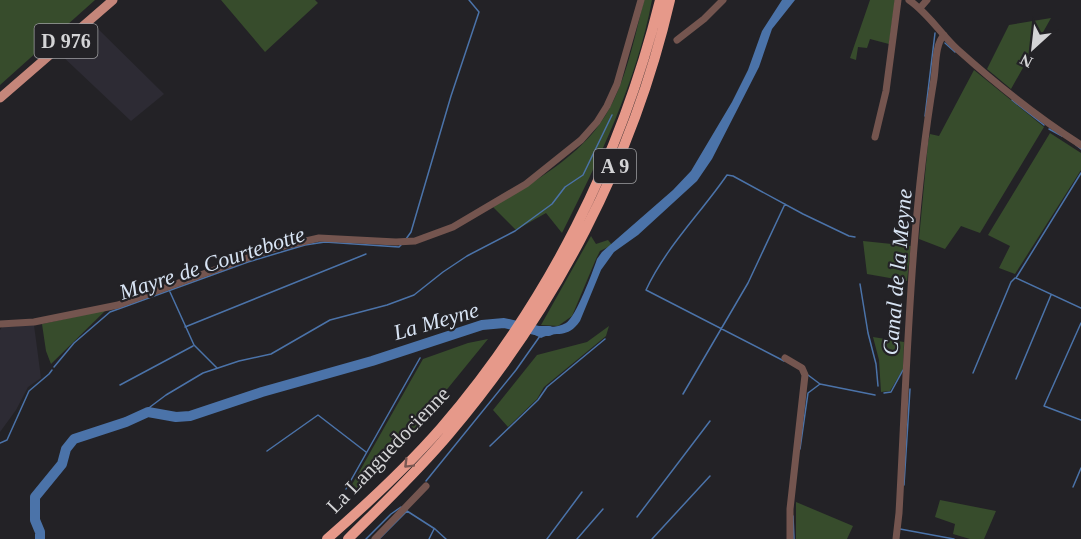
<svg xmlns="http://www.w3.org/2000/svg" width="1081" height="539" viewBox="0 0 1081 539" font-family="Georgia,serif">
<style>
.built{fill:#2d2b34}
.green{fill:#374c2c}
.water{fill:#4b73a9}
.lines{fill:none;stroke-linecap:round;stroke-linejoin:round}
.stream{stroke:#4b73a9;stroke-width:1.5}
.river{stroke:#4b73a9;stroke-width:10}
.minor{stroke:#74554f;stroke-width:7}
.major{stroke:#c5867a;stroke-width:9}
.highway{stroke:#e6998a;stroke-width:10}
.oneway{stroke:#7b5853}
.labels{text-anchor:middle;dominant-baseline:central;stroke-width:4.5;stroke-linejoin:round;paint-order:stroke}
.shield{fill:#232226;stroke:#9f9fa1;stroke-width:1.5}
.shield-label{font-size:20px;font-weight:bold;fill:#d4d4d6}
.street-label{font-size:21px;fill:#d4d4d6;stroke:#232226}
.water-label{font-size:22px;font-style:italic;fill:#d8e4f4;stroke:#232226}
</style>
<rect width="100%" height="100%" fill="#232226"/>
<path class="built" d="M92 23 164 94 131 121 59 53Z
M34 325 41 378 28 387 16 410 0 432V330L2 327Z"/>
<path class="green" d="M0 0H95L0 85Z
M221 0H315L318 3 265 52Z
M644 0H652C637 81 599 160 562 233L546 213 516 230 493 207C528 185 569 163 596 129 624 94 633 43 644 0Z
M870 0H895L889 44 870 39 867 48 858 47 856 60 850 58Z
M1051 18 1011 89 987 69 1009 25Z
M974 70 1044 127 980 233 961 226 945 249 919 239 928 143 930 134 939 136Z
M1050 133 1081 153V170L1015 274 999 268 1010 246 988 235Z
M591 236 596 244 608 240 612 245 600 251 596 259 572 316 558 326 541 325Z
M863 241 911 246 907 281 867 274Z
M106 310 51 364 46 351 42 324Z
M609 326 606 336 544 387 537 399 508 427 493 410 537 355 587 342Z
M873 337 904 342 903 369 890 391 881 392 879 360Z
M488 339 409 436 355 491 350 488 423 359 468 343Z
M940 500 996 511 984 539H970L953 534 955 524 935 517Z
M796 502 853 526 847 539H796Z"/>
<path class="water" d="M782 0H795L772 29 759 67 712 159 697 181 638 235 614 252 601 270 580 321C567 340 557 330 541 338L533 334 538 326C547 327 558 328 566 323 576 317 593 271 597 259L602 252 673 190 691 171 732 102 748 70 762 31Z"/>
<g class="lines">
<path class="stream" d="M945 43 955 52
M1012 100 1044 125
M925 116 935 33
M1049 129 1062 136
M1076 145 1081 149
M1081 173 1016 278 1081 308
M406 239 411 232 451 96 479 12 469 0
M860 284 868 333 876 364 878 386
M170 292 194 345 217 368
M1081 323 1044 406 1081 420
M185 327 366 254
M784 361 646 290C666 247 700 214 727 175L733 176 803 214 849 236 855 237
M54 367 74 343 110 312 248 262 305 245 325 242 399 247 401 245
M973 373 1011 282 1015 278
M808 375 820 384
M1016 379 1051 295
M120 385 193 346
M884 393 891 392 903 370
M683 394 748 283 785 204
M148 412 150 407 166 395 203 373 239 361 271 354 330 320 387 305 414 295 443 272 467 256 515 231 552 204 565 187 583 175 612 115
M0 443 7 440 29 391 49 374 52 370
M490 446 538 400 547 387 605 339
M800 449 808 393 820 384 875 395
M267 451 318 415 366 452
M426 481 516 370 540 336
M904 485 910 389
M1073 487 1081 468
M346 489 420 358
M793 516 794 539
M637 517 710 421
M900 529 954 539
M380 538 407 511 435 529 446 539
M366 539 391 514 401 507
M429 539 434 529
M547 539 582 492
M577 539 603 509
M652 539 710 476"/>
<path class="river" d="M40 539V532L35 520V497L62 464 66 449 74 439 126 422 148 412 176 417 190 416 262 392 372 361 482 325 504 323 539 331H549"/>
<path class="minor" d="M909 0C928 13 941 34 957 49 996 84 1037 117 1081 145
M920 8 927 0
M677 40 704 19 723 0
M875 137 886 91 898 0
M0 324 34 322 118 305 275 248 319 238 396 242 415 241 453 227 526 184 581 140 597 122 607 106 617 84 641 0
M785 358 802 368 805 375 790 509V539
M375 539 426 486
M896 539 899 513C907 369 910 222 934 79 936 66 935 44 944 35"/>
<path class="major" d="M0 98 113 0"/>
<path class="highway" d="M327 539C367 504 406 468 441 428 547 305 621 158 660 0
M348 539C382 505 418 471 449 434 555 309 633 160 670 0"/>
</g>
<defs><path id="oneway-chevron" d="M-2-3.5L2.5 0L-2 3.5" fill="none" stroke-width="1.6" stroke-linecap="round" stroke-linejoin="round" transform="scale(1.5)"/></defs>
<use class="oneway" href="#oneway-chevron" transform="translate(408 464) rotate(135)"/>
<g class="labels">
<g class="shield">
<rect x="34.5" y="24" width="63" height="34" rx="4.5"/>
<rect x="594" y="149" width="42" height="34" rx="4.5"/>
</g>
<g class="shield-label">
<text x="66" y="41">D 976</text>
<text x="615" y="166">A 9</text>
</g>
<g class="street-label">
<text transform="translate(388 450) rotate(-46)">La Languedocienne</text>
</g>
<g class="water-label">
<text transform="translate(212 263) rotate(-18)">Mayre de Courtebotte</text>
<text transform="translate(897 272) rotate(-85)">Canal de la Meyne</text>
<text transform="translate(436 321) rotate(-16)">La Meyne</text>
</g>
</g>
<g transform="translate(1033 48) rotate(207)" stroke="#232226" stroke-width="4.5" paint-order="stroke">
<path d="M0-4.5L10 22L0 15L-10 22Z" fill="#d4d4d6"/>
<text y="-9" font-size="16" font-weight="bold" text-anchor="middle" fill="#d4d4d6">N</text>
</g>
</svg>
